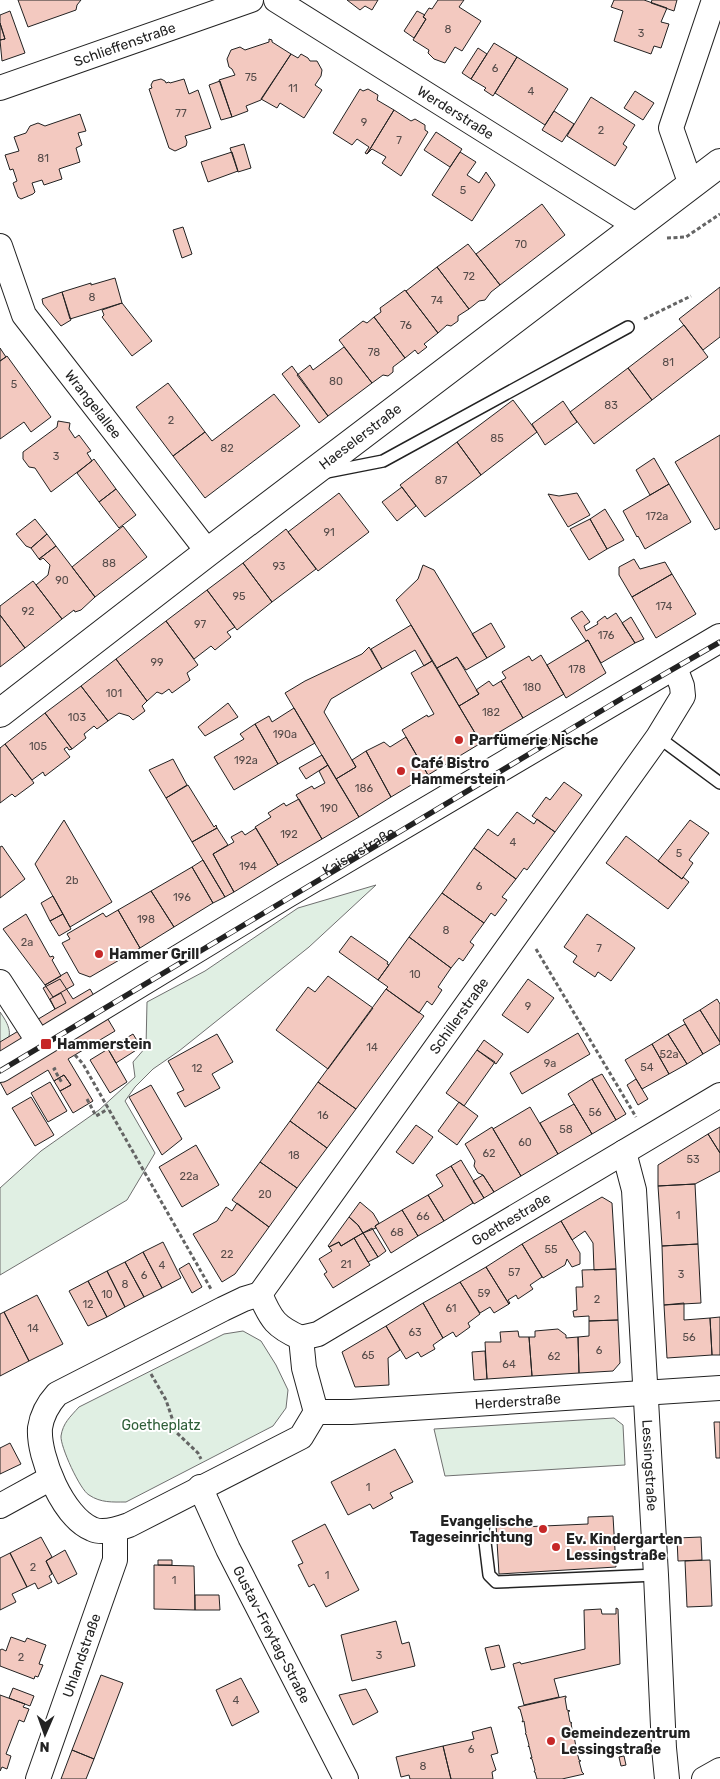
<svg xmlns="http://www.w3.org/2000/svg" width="720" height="1779" viewBox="0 0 720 1779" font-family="Rubik,sans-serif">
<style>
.green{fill:#e0efe3;stroke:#6f6f6f}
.building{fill:#f3c9c0;stroke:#222}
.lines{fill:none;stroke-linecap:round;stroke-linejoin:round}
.lane-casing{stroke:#222;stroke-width:14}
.street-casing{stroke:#222;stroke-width:26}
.secondary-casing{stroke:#222;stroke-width:30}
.primary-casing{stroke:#222;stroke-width:30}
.path{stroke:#646464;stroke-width:3;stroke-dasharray:4 2.5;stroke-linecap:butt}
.lane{stroke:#fff;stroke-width:11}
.street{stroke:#fff;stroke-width:24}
.secondary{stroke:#fff;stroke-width:28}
.primary{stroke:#fff;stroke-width:28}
.rail-casing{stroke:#222;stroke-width:5.5}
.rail{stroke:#fff;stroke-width:4;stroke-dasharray:11;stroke-linecap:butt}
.poi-dot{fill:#c62828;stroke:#fff;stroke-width:2}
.labels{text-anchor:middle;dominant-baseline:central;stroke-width:4;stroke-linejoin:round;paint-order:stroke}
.number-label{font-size:11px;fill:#564c4a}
.street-label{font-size:14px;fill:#222;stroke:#fff}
.poi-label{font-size:14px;font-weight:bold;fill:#222;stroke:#fff;text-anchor:start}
.park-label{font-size:14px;fill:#2f5e38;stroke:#fff}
</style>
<rect width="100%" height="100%" fill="#fff"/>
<path class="green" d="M376 885 309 947 179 1051 153 1069 135 1087 125 1101 155 1153 127 1200 0 1275V1188L41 1151 99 1110 135 1077 133 1062 146 1047 147 1002 205 971 298 908Z
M0 1012C12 1029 13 1037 0 1052Z
M243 1331 261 1341 276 1365 288 1390 286 1408 273 1426 126 1502C112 1502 101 1503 89 1495 80 1490 60 1446 61 1436 63 1423 70 1417 79 1407L224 1334Z
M614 1418 623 1425 625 1465 445 1476 434 1429Z"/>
<path class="building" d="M18 0H81L77 5 76 10 28 27Z
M347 0H378L372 10 365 6 360 10Z
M438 0H464L459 7 481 21 462 51 455 47 445 63 434 59 428 53 429 50 413 40 426 19 423 17 429 8 432 9Z
M614 0H644L667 8 661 22 669 24 661 48 654 46 651 54 614 41 623 11 611 7Z
M652 0H677L674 11 651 3Z
M10 11 25 53 2 61 0 40 5 39 0 23V15Z
M417 11 425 15 423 17 426 19 414 38 404 31Z
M0 23 5 39 0 40Z
M269 39 272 40V42L291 54 261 100 246 106 248 111 232 117 219 80 235 75 232 69 229 67 227 59 231 50 240 47 245 50 269 42Z
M494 43 517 57 493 96 484 90 486 88 471 79Z
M478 48 487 54 471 79 462 73Z
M291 54 298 58 301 54 308 58 310 61H317L322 70 321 76 315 85 322 90 304 118 280 103 277 108 261 99Z
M517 57 568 89 545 125 495 93Z
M161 79 165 81 166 83 169 82 170 83 184 79 189 94 198 90 211 128 185 136 187 142 186 146 175 151 169 148 149 89 152 88 151 85 153 81Z
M220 81 232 117 221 120 209 85Z
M360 89 363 91 368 89 378 95 377 100 394 110 367 154 365 153 369 147 357 139 352 145 333 133Z
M635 91 654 103 643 120 624 108Z
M591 97 635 125 623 144 627 147 615 166 567 136Z
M394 110 411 121 415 119 425 125V130L428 132 401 176 382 163 386 157 372 149 367 154Z
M554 111 574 124 562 142 542 130Z
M80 114 86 131 78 133 82 145 76 148 80 162 59 169 62 179 44 185 42 180 32 183 35 192 33 194 21 199 18 197 13 183 17 181 13 169 10 170 5 155 19 151 14 137 26 133 30 126 38 123 45 126Z
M436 132 462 149 450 167 424 150Z
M244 144 251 168 238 172 230 148Z
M232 152 238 171 208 182 201 162Z
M460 152 476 162 467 175 479 183 486 172 495 185 472 221 432 195Z
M542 204 565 235 500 285 476 254Z
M183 227 192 254 182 258 173 230Z
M468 244 500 285 491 292 485 300 479 301 469 309 437 267Z
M437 267 469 309 458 316V321L451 326 447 325 438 333 406 291Z
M115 278 122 303 70 319 62 292 91 283V285Z
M720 287V337L703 350 679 319Z
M405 290 438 333 424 344 427 347 418 354 415 350 405 358 374 317 381 312 380 308Z
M62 292 71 320 61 326 43 304 42 299Z
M122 303 152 341 132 356 102 317 104 315 102 310Z
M374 317 405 358 393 367V372L388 376 383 375 372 383 339 340 363 321 367 323Z
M684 325 708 357 652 400 628 368Z
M344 347 372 383 328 416 297 375 310 365 313 370Z
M0 348 6 357 0 361Z
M7 356 51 417 31 432 24 422 0 439V361Z
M292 366 328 416 319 423 282 374Z
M628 368 652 400 594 444 570 412Z
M168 383 205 432 173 456 136 407Z
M274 394 300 426 205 498 173 456 205 432 212 441Z
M513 400 537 432 481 475 457 442Z
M563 401 577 422 545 445 532 424Z
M58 421 70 423 69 429 75 438 79 435 91 451 87 453 92 461 51 492 35 468 29 467 23 459V452L57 427Z
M720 435V528L715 530 675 462Z
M457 442 481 475 425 517 400 485Z
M654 458 669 484 650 495 636 470Z
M94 459 116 489 99 502 77 473Z
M669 484 691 522 645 549 638 536 637 537 623 511Z
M402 487 416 506 397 521 382 502Z
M116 489 136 515 119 528 99 502Z
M339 493 369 532 318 571 288 532Z
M577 493 590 515 568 527 548 494 559 496Z
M605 509 624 540 607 549 590 519Z
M35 519 47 534 31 548 26 546 16 534Z
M590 519 607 549 589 560 570 529Z
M123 526 147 557 95 597 72 567Z
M286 529 316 569 272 602 243 563Z
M47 534 56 546 39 559 31 548Z
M56 546 95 597 81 610 75 612 74 610 62 619 36 585 48 575 50 565 43 558 40 560 39 559Z
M634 559 640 569 665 562 672 574 632 597 619 575V567Z
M243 563 272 602 237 630 207 590Z
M423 565 434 570 487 658 466 670 457 657 437 668 396 600 418 579Z
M672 574 696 614 656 638 632 597Z
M33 581 62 619 25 648 0 615V606Z
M207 590 235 627 227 632 231 637 215 650 211 646 194 659 166 621Z
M582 611 590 622 584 626 586 631 598 624 597 622 605 616 607 619 616 613 635 643 601 663 588 640 586 641 571 618Z
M0 615 25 648 0 667Z
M631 617 644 639 635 643 622 623Z
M166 621 198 665 187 673 190 680 172 693 169 689 162 694 157 692 147 701 116 659Z
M491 623 505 647 487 658 472 634Z
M411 625 432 661 424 666 415 650 382 669 371 649Z
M588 640 606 673 566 698 547 665Z
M369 647 382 669 331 699 324 712 356 767 336 779 285 693 305 681 362 654Z
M541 655 564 694 523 718 501 681 506 678 502 672 529 656 532 661Z
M457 657 479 694 459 706 437 668Z
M116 659 147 701 142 706 145 711 133 720 129 716 119 713 108 721 81 686Z
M432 661 481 743 428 775 402 730 427 715 428 717 434 714 411 673Z
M489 681 493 686 501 681 523 718 481 743 459 706 479 694 476 690Z
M81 686 108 721 97 729 94 726 84 734 86 738 72 749 45 713Z
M228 703 238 717 205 736 198 727Z
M294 708 315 743 278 764 255 724 269 716 272 722Z
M45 713 72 749 69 750 67 747 64 749 70 757 45 776 43 772 32 780 5 744Z
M255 724 278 764 234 790 214 757 244 739 240 734Z
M406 737 428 775 391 797 366 751 384 742 390 747Z
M5 744 34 783 15 797 12 794 0 803V748Z
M366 751 391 797 359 817 336 779 356 767 352 760Z
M322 755 328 765 306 779 299 768Z
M173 759 187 785 166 798 149 770Z
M328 765 359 817 322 839 296 795 312 786 314 789 325 783 319 771Z
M564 782 582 795 555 832 532 816 546 797 550 800Z
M188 785 214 827 216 825 217 828 192 842 166 798Z
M299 799 322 839 278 865 255 827 271 817 268 813 284 803 286 806Z
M517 812 534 824 537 819 555 832 527 870 524 868 516 879 474 848 488 829 498 836Z
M64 820 112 902 70 927 35 864Z
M690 820 709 833 689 860 693 863 682 879 658 861Z
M217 828 228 845 213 854 234 892 225 897 192 842Z
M256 828 278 865 234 892 213 854 234 842 231 837 242 831 245 835Z
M626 836 682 879 683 877 689 882 668 909 606 863Z
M2 846 25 879 0 898V847Z
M474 848 516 879 502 897 507 900 495 916 491 913 484 923 442 893Z
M203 860 225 897 213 903 192 867Z
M192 867 213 903 174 927 151 891Z
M151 891 174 927 140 948 118 910Z
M442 893 484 923 470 942 474 945 463 961 459 958 451 968 409 937Z
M53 896 63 914 50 921 41 903Z
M118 910 140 948 90 977 79 973 62 943 70 939 67 934 103 913 106 917Z
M26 914 50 957 53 956 54 958 52 960 61 976 45 985 3 929Z
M63 914 71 929 59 936 50 921Z
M587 914 635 948 611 981 598 972 595 977 573 962 577 956 564 947Z
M351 936 388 962 387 964 389 965 378 980 339 952Z
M409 937 451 968 438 987 442 990 432 1005 427 1001 419 1013 386 989 388 987 378 980Z
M67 972 74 985 53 997 45 985Z
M328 976 373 1008 328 1069 276 1030 308 987 315 992Z
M60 979 73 999 90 989 115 1031 68 1059 93 1101 73 1113 60 1091 71 1085 64 1075 54 1081 48 1070 7 1095 0 1082V1042L55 1009 43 988Z
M528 979 554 998 528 1033 502 1015Z
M386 989 424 1016 356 1109 318 1082Z
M61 993 66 1003 55 1009 50 999Z
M717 999 720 1004V1042L700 1010Z
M700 1010 720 1042V1044L703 1054 683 1020Z
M685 1024 703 1054 687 1064 668 1034Z
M578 1033 590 1054 522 1094 510 1073Z
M133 1034 141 1047 116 1063 108 1049Z
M217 1034 233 1062 212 1074 220 1088 185 1107 177 1093 184 1090 168 1061Z
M668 1034 687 1064 669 1074 652 1044Z
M484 1040 503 1054 496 1064 477 1050Z
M652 1044 669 1074 642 1089 625 1060Z
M108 1049 127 1082 110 1093 90 1060Z
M477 1050 495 1062 464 1106 446 1093Z
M602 1074 626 1114 616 1120 592 1079Z
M64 1075 71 1085 60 1091 54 1081Z
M592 1079 616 1120 592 1134 568 1094Z
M636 1079 648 1099 638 1105 627 1085Z
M50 1082 67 1111 48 1122 31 1093Z
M318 1082 356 1109 327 1148 290 1121Z
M151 1085 182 1139 162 1155 129 1097Z
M31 1097 54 1135 35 1146 12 1108Z
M459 1102 478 1116 457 1145 438 1131Z
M574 1104 592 1134 558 1154 540 1123Z
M530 1107 558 1154 521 1176 493 1129Z
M290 1121 327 1148 297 1188 260 1162Z
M416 1125 433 1137 413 1164 396 1152Z
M492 1127 521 1176 494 1192 483 1175 478 1173 474 1166 475 1161 465 1144Z
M720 1127V1153L708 1134Z
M708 1134 720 1153V1171L695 1184 658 1186V1165Z
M196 1145 219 1185 182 1207 159 1167Z
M461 1160 484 1198 474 1204 451 1166Z
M260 1162 297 1188 269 1227 232 1200Z
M451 1166 473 1203 444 1221 428 1195 443 1186 436 1175Z
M483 1175 494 1192 484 1198 473 1181Z
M695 1184 698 1244 662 1246 658 1186Z
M428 1195 444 1221 418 1236 402 1210Z
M602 1197 612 1203 616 1269 594 1270 593 1243 585 1231 572 1240 561 1221Z
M360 1202 373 1213 379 1223 375 1226 376 1228 363 1233 358 1225 349 1217Z
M237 1203 269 1227 235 1274 222 1282 193 1234 217 1221 226 1207 232 1211Z
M402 1210 418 1236 391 1253 375 1226Z
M349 1217 358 1225 363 1233 341 1246 339 1242 329 1247 328 1246Z
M561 1221 580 1253V1264L572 1267 567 1259 565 1265 543 1278 522 1244Z
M372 1228 386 1251 378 1257 363 1233Z
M363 1233 378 1257 368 1262 354 1238Z
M354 1238 370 1265 333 1288 324 1274 327 1272 319 1259 332 1251 329 1247 339 1242 341 1246Z
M163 1242 181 1278 162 1288 143 1252Z
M522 1244 542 1277 530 1285 533 1289 518 1299 516 1295 508 1300 510 1303 509 1304 486 1267Z
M698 1244 701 1303 664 1305 662 1246Z
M143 1252 162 1288 144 1297 125 1262Z
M125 1262 144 1297 125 1307 107 1271Z
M189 1263 202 1287 192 1293 179 1269Z
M486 1267 509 1304 494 1313 490 1307 480 1313 460 1282Z
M616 1269 618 1320 589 1321V1316L574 1317 573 1311 577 1310 576 1287H583L582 1270Z
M107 1271 125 1307 107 1317 88 1281Z
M88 1281 107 1317 88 1326 69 1291Z
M460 1282 480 1314 468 1323 470 1327 456 1337 453 1332 443 1338 423 1303Z
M37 1295 63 1344 29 1361 4 1312Z
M423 1303 443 1338 433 1345 435 1349 421 1357 418 1352 406 1359 386 1326Z
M684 1303V1320L710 1318 712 1355 667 1358 664 1305Z
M4 1312 29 1361 0 1376V1314Z
M720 1317V1355H712L710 1318Z
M618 1320 620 1363 613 1371 579 1373 578 1337 589 1336V1321Z
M386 1326 400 1350 388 1358 389 1385 355 1387 342 1352Z
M558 1329 566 1335V1338L578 1337 579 1373 532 1376 529 1337H535V1331Z
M518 1331 519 1337H529L532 1376 487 1379 485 1342H501L500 1332Z
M485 1351 487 1379 474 1380 472 1352Z
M714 1422H720V1458H716Z
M10 1443 21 1464 0 1474V1448Z
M395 1449 413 1482 390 1493 393 1498 373 1509 370 1504 348 1515 331 1482Z
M613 1516 616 1567 499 1574 496 1525 522 1524V1527L588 1524V1517Z
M325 1524 359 1590 326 1607 314 1584 309 1587 298 1565 303 1563 292 1541Z
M41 1537 52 1557 46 1561 52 1574 49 1576 52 1582 38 1589 35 1583 27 1587 10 1553Z
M701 1537 702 1560 678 1561 677 1538Z
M65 1550 77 1574 58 1584 46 1561Z
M10 1553 27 1587 12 1594 16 1602 0 1610V1558Z
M158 1560H172V1565H158Z
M710 1560 712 1606 687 1607 685 1561Z
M154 1565 194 1566 195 1610 154 1609Z
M195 1595H219L220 1610H195Z
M616 1608 618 1609 620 1664 554 1679 559 1697 524 1705 513 1664 520 1662 521 1664 585 1649 584 1610 601 1609 602 1614H616Z
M396 1621 402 1644 409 1642 415 1666 352 1681 341 1635Z
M11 1637 25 1642 27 1638 46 1645 39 1664 43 1665 38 1677 35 1676 34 1679 0 1666V1650L2 1649 6 1651Z
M499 1645 505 1667 491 1670 485 1648Z
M101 1675 123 1683 94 1759 72 1750Z
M241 1678 259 1712 232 1726 216 1690Z
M13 1688 34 1696 30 1706 9 1698Z
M366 1689 378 1712 353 1725 339 1695Z
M0 1695 25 1704 23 1707 29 1709 24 1722 19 1720 6 1754 11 1756 7 1769 2 1767 0 1771Z
M566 1696V1698H565L567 1710 570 1711H568L570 1722 572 1723H571L573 1735 575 1736H574L576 1747 578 1748H576L579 1760 581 1761H579L582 1772 584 1774 562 1779H537L535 1772H534L535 1770 532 1759 530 1758H532L529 1746 528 1747 529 1745 526 1734H525L526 1733 524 1721 522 1722 523 1720 520 1709H519L518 1707Z
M491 1727 498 1753 491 1755 496 1770 492 1772 493 1779H451L443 1746 474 1739 472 1732Z
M443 1746 451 1779H410L409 1775 401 1777 396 1757Z
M72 1750 94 1759 86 1779H61Z
M624 1756 626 1765 621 1766 619 1757Z"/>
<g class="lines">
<g class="lane-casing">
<path id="lane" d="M327 472 383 461 628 327
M658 737 720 783
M483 1526 489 1575 496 1582 656 1575"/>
</g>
<g class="street-casing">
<g id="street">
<path id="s1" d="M276 0 637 226"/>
<path id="s2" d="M0 88 251 0"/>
<path d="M691 185 671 128 714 0"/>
<path id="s3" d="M0 246 24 315 208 552"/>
<path d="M0 982 40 1044"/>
<path id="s4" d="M624 1152 634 1190 656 1575 664 1748 667 1779"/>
<path id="s5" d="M260 1294 658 737 683 696 682 686 674 665"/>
<path d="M260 1294 244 1299 223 1309 57 1394C48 1404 42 1414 40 1428 38 1457 63 1517 92 1529 103 1534 118 1529 129 1525L301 1437 316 1412 304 1368 301 1338"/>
<path d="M260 1294C271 1320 276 1327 301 1338"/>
<path id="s6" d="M301 1338 318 1334 720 1095"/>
<path id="s7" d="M316 1412H351L720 1388"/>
<path id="s8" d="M200 1487 228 1549 346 1779"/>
<path d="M0 1506 51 1478"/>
<path id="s9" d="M38 1779 115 1560V1530"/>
<path d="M704 1779 720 1770"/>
</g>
</g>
<g class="secondary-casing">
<g id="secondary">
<path id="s10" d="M0 1068 286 894 720 638"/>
</g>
</g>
<g class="primary-casing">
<g id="primary">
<path id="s11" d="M0 713 208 552 720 163"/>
</g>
</g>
<path class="path" d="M667 238 686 237 720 214
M644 319 691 296
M536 949 636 1117
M75 1055 83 1064 211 1289
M56 1068 54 1069 62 1083
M87 1099 96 1116 108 1109
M151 1374 166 1400 177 1433 198 1453 201 1459"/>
<use href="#lane" class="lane"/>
<use href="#street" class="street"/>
<use href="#secondary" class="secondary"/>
<use href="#primary" class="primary"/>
<g class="rail-casing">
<path id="rail" d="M0 1071 621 699 720 642"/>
</g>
<use href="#rail" class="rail"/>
</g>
<g class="poi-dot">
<circle cx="459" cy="740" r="5"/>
<circle cx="401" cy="771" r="5"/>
<circle cx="99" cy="954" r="5"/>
<rect x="40" y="1038" width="12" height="12" rx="2.5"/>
<circle cx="543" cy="1529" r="5"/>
<circle cx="556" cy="1547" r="5"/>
<circle cx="551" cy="1741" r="5"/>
</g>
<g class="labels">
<g class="number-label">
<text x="448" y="29">8</text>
<text x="641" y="33">3</text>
<text x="495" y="68">6</text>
<text x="251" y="77">75</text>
<text x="293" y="88">11</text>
<text x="531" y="91">4</text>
<text x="181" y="113">77</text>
<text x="364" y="122">9</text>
<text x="601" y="130">2</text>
<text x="399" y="140">7</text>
<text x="43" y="158">81</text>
<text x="463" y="190">5</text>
<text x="521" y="244">70</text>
<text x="469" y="276">72</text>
<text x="92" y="297">8</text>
<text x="437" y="300">74</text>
<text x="406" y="325">76</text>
<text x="374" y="352">78</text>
<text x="668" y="362">81</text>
<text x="336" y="381">80</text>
<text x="14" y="384">5</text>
<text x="611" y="405">83</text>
<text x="171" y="420">2</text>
<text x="497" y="438">85</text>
<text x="227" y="448">82</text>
<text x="56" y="456">3</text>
<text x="441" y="480">87</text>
<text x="657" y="516">172a</text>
<text x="329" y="532">91</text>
<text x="109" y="563">88</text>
<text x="279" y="566">93</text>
<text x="62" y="580">90</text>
<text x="239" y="596">95</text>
<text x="664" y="606">174</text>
<text x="28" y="611">92</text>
<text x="200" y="624">97</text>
<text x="606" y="635">176</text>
<text x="157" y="662">99</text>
<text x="577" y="669">178</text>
<text x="532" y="687">180</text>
<text x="114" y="693">101</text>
<text x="491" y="712">182</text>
<text x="77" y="717">103</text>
<text x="285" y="734">190a</text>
<text x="38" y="746">105</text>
<text x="246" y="760">192a</text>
<text x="364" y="788">186</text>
<text x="329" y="808">190</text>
<text x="289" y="834">192</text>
<text x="513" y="842">4</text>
<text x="679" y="853">5</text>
<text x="248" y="866">194</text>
<text x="72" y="880">2b</text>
<text x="479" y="886">6</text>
<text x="182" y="897">196</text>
<text x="146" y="919">198</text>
<text x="446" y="930">8</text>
<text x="27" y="942">2a</text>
<text x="599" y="948">7</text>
<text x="415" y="974">10</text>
<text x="528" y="1006">9</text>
<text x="372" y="1047">14</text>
<text x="669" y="1054">52a</text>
<text x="550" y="1063">9a</text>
<text x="647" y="1067">54</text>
<text x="197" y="1068">12</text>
<text x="595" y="1112">56</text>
<text x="323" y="1115">16</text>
<text x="566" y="1129">58</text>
<text x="525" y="1142">60</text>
<text x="489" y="1153">62</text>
<text x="294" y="1155">18</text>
<text x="693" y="1159">53</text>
<text x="189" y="1176">22a</text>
<text x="265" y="1194">20</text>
<text x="678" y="1215">1</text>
<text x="423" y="1216">66</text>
<text x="397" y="1232">68</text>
<text x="551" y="1249">55</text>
<text x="227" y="1254">22</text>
<text x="346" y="1264">21</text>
<text x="162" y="1265">4</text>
<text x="514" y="1272">57</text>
<text x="681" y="1274">3</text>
<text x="144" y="1275">6</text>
<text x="125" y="1284">8</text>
<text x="484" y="1293">59</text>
<text x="107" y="1294">10</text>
<text x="597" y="1299">2</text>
<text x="88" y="1304">12</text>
<text x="451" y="1308">61</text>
<text x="33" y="1328">14</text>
<text x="415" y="1332">63</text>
<text x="689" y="1337">56</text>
<text x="599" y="1350">6</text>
<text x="368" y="1355">65</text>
<text x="554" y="1356">62</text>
<text x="509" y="1364">64</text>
<text x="368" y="1487">1</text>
<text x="33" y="1567">2</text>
<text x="327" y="1575">1</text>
<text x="174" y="1580">1</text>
<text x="379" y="1655">3</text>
<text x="21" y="1657">2</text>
<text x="236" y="1700">4</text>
<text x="471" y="1749">6</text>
<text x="423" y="1766">8</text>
</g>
<g class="street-label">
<text stroke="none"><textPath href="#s2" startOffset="132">Schlieffenstraße</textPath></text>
<text stroke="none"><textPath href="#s1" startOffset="212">Werderstraße</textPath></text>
<text stroke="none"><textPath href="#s3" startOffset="186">Wrangelallee</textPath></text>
<text stroke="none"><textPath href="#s11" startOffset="454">Haeselerstraße</textPath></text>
<text stroke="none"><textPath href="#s10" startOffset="419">Kaiserstraße</textPath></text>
<text stroke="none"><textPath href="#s5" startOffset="342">Schillerstraße</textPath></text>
<text stroke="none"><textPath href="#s6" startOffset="242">Goethestraße</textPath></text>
<text stroke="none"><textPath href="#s7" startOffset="202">Herderstraße</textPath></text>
<text stroke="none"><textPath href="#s4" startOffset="315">Lessingstraße</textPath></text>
<text stroke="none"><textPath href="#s8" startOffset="164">Gustav-Freytag-Straße</textPath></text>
<text stroke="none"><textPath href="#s9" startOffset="131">Uhlandstraße</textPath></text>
</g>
<g class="poi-label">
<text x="469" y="740">Parfümerie Nische</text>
<text x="411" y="763">Café Bistro<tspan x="411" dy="16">Hammerstein</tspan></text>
<text x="109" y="954">Hammer Grill</text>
<text x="57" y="1044">Hammerstein</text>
<text x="533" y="1521" text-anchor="end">Evangelische<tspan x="533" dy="16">Tageseinrichtung</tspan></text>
<text x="566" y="1539">Ev. Kindergarten<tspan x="566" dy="16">Lessingstraße</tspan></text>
<text x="561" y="1733">Gemeindezentrum<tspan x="561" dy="16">Lessingstraße</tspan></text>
</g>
<g class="park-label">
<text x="161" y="1425">Goetheplatz</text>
</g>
</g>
<g transform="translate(45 1734) rotate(182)" stroke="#ffffff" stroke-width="4" paint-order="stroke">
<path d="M0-4L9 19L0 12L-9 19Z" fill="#222222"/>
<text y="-8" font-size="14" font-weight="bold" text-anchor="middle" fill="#222222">N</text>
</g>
</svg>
